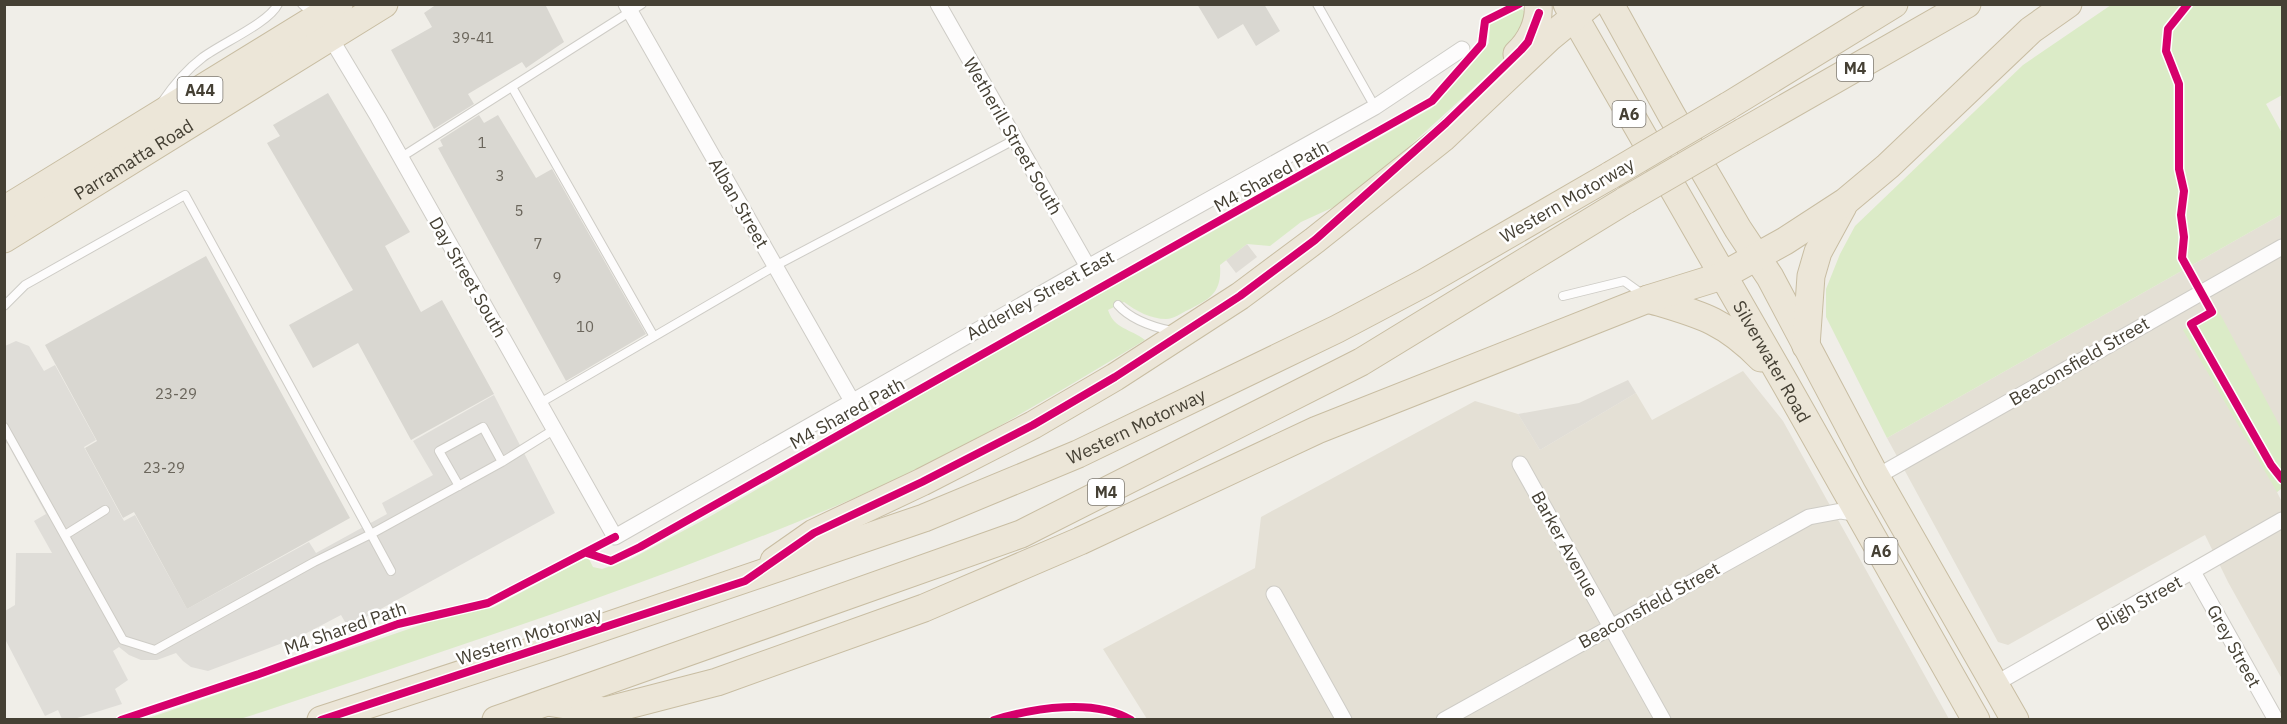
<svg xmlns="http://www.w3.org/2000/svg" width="2287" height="724" viewBox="0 0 2287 724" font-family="'IBM Plex Sans',sans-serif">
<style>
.residential{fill:#e4e0d5}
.industrial{fill:#e0ddd6}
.green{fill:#dbebc7}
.parking{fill:#dfddd8}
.building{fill:#d9d7d1}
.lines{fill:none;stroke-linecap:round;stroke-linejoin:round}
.lane-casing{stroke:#ceccc6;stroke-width:10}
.street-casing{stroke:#ceccc6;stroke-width:17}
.highway-casing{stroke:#c8bda2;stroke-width:29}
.lane{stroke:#fdfcfc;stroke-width:8}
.street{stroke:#fdfcfc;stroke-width:15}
.highway{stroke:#ece6d8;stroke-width:27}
.highway-bridge-casing{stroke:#c8bda2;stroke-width:29;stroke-linecap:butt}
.highway-bridge{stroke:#ece6d8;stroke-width:27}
.cycleway-casing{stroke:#fff;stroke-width:11}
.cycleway{stroke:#d6006c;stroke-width:8}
.labels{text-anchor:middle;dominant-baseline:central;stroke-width:5;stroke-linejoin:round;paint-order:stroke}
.number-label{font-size:15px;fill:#6b665c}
.shield{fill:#fff;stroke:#7d7971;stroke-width:1.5}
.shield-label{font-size:16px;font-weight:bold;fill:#454034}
.street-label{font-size:18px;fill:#454034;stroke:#fff}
</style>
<rect width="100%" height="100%" fill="#f0eee8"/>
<path class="residential" d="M2282 214V488L2277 492 2282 502V679L2228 582 2205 535 2008 645 1998 642 1887 438Z
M1743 371 1783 421 1949 719H1147L1103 649 1255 568 1261 517 1475 401 1518 414 1540 450 1636 393 1652 420Z"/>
<path class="industrial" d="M1247 244 1257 257 1236 273 1226 260Z
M1628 380 1636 393 1540 450 1518 414 1579 403Z"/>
<path class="green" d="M2111 5H2282V95L2266 104 2282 133V214L1887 438 1826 317V289L1840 254 1855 226 2023 65Z
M1521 9 1530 15 1516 46 1502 62 1404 151 1336 206 1301 222 1270 246 1247 244 1220 265C1222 293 1210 299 1188 310 1181 313 1174 319 1166 319 1151 319 1136 311 1124 302L1108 310C1114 329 1131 329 1145 340 1072 384 999 429 923 466 845 505 763 536 682 567 543 619 403 665 262 712L240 719 143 720 435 620 494 607 588 557 593 567 602 569 631 559 709 517 1088 299 1144 270 1432 108 1489 43 1490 23Z
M2218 310 2282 430V488L2277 492 2183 330Z"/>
<path class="parking" d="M16 341 29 346 44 371 55 365 96 440 84 447 124 521 135 515 187 609 309 542 316 553 387 514 382 503 433 475 413 441 494 395 555 513 348 627 341 615 301 636 208 671 191 667 183 661 176 653 157 660H141L129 655 119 647 113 651 128 680 115 689 122 704 74 719H62L58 710 45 716 5 639V611L15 605 16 553H52L34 521 46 514 7 443 5 444V346Z"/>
<path class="building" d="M437 4H545L564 42 526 68 522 62 468 94 474 104 434 129 391 50 432 27 424 13Z
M1197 4H1264L1280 31 1256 46 1243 24 1218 39Z
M328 93 410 232 385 246 421 312 442 300 494 394 411 440 358 343 313 368 289 325 353 290 267 143 280 136 273 125Z
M479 115 484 123 498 115 536 178 552 169 646 334 566 381 438 148 443 146 440 140Z
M206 256 350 518 187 609 134 512 123 518 85 448 97 441 45 345Z"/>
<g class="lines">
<g class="lane-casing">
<path id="lane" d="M302 4 313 14
M1317 4 1375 107
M512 87 653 335
M162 102C173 86 186 70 202 58 220 44 269 23 278 4
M400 158 642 4
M1563 296 1624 281 1642 294
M1118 305C1131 320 1153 327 1172 331
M4 306 25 285 185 195 371 534 502 462 555 429
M540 403 775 266 1014 140
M4 427 123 640 155 650 314 562 371 534 391 571
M459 486 439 451 483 427 502 462
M65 535 105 510"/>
</g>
<g class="street-casing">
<path id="street" d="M626 4 852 401
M938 4 1088 267
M327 32 378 117 615 537 1088 267 1375 107 1462 49
M1520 464 1663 720
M1876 477 2282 247
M2193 572 2276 720
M1274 594 1344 720
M1995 684 2282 520
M1444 720 1809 517 1841 511 1860 514"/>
</g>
<g class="highway-casing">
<g id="highway">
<path id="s1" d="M1567 4 1785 383 1976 720"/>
<path d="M1610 4 1671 114 1738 229 1770 277 1876 477 2015 720"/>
<path d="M1517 54C1530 42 1540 23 1538 4"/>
<path d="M1728 106 1894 4"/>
<path d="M1743 132 1967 4"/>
<path d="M4 210 339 4"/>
<path id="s2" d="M4 239 384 4"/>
<path d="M1648 299C1698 314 1723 319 1761 358"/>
<path d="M1806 346 1811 276 1818 252 1843 206"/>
<path d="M774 561 814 533 922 482 1033 425 1115 377 1240 296 1315 240 1443 138 1550 37 1590 4"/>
<path d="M547 702 605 711 717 682 924 608 1080 541 1317 430 1648 299 1722 276 1785 241 1845 202 1888 166 2031 30 2068 4"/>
<path id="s3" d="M321 720 557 643 924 518 1078 454 1337 329 1424 283 1611 175"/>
<path d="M496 720 1021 534 1361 362 1626 200"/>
</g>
</g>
<use href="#lane" class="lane"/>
<use href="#street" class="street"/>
<use href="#highway" class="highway"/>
<g class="highway-bridge-casing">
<path id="highway-bridge" d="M1611 175 1728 106
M1626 200 1743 132"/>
</g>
<use href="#highway-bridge" class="highway-bridge"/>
<g class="cycleway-casing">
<path id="cycleway" d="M2188 4 2168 29 2166 51 2179 84V169L2184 191 2181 215 2184 237 2182 258 2212 312 2191 324 2271 465 2282 479
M587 553 611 561 640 547 1432 101 1482 44 1485 21 1519 4
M121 720 259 674 398 624 488 603 615 537
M321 720 745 581 814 533 922 482 1033 425 1115 377 1240 296 1315 240 1446 123 1521 50 1528 42 1539 13
M994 720C1034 708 1094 698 1131 720"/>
</g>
<use href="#cycleway" class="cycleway"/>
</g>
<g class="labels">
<g class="number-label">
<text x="473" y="37">39-41</text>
<text x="482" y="142">1</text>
<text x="500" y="175">3</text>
<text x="519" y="210">5</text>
<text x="538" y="243">7</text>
<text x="557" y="277">9</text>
<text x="585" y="326">10</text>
<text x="176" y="393">23-29</text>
<text x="164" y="467">23-29</text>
</g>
<g class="shield">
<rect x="1837" y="55" width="36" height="26" rx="4.5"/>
<rect x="177.5" y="77" width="45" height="26" rx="4.5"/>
<rect x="1612.5" y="101" width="33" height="26" rx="4.5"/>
<rect x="1088" y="479" width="36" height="26" rx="4.5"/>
<rect x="1864.5" y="538" width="33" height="26" rx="4.5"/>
</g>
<g class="shield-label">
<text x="1855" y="68">M4</text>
<text x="200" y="90">A44</text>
<text x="1629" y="114">A6</text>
<text x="1106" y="492">M4</text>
<text x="1881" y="551">A6</text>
</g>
<g class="street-label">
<text transform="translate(1013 136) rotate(60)">Wetherill Street South</text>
<text stroke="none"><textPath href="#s2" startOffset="152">Parramatta Road</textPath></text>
<text transform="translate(1271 176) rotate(-29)">M4 Shared Path</text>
<text transform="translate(1567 200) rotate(-30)">Western Motorway</text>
<text transform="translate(739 203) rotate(60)">Alban Street</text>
<text transform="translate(468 277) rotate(60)">Day Street South</text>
<text transform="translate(1040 295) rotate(-29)">Adderley Street East</text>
<text stroke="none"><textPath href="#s1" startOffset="412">Silverwater Road</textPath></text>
<text transform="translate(2079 361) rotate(-30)">Beaconsfield Street</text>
<text transform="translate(847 413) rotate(-29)">M4 Shared Path</text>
<text stroke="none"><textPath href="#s3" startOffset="867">Western Motorway</textPath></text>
<text transform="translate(1565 544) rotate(61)">Barker Avenue</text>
<text transform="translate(2139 603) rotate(-29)">Bligh Street</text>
<text transform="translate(1649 605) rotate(-29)">Beaconsfield Street</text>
<text transform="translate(345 628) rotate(-19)">M4 Shared Path</text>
<text transform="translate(529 636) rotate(-18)">Western Motorway</text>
<text transform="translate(2234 646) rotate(61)">Grey Street</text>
</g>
</g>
<rect width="2287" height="724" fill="none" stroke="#454034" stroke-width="12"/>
</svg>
